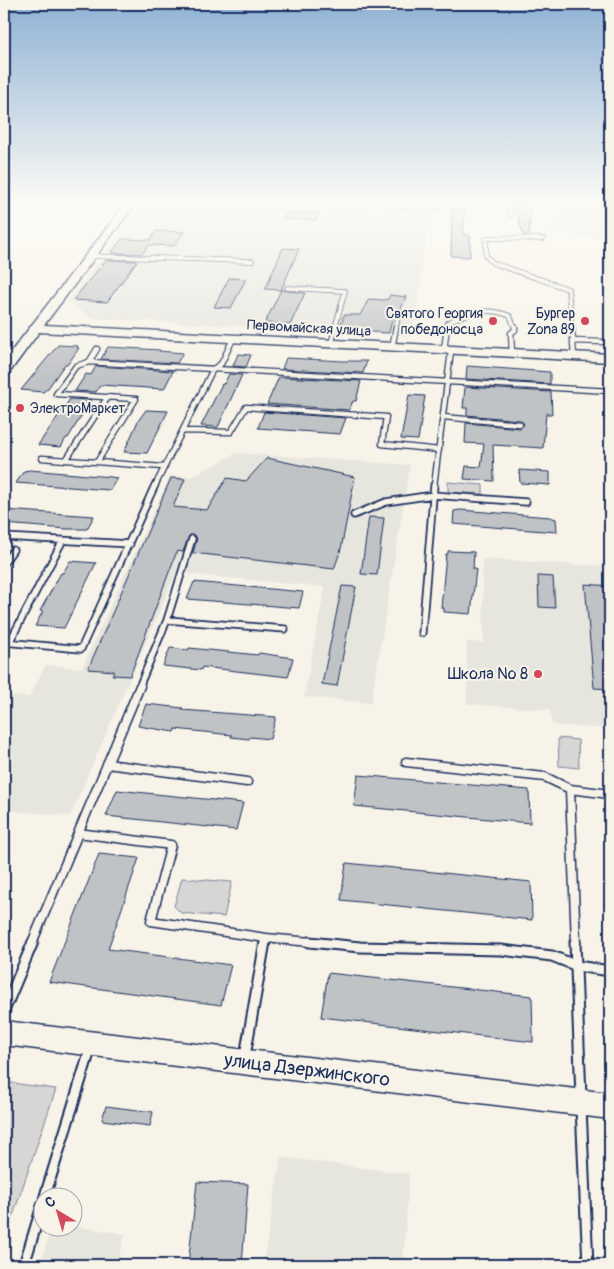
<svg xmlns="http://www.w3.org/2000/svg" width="614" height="1269" viewBox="0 0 614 1269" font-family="Pangolin,sans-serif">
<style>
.built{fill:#e6e5de}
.green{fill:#d7d6d4;stroke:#798299}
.building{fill:#c0c3c5;stroke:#1b2f5e}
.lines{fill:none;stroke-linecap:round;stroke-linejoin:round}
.lane-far4-casing{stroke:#1b2f5e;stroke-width:5.5}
.lane-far3-casing{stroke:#1b2f5e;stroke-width:7}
.lane-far2-casing{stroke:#1b2f5e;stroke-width:9}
.lane-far1-casing{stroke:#1b2f5e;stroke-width:11}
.lane-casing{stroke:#1b2f5e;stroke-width:13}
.secondary-casing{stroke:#1b2f5e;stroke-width:3}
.lane-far4{stroke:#f7f3e8;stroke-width:4}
.lane-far3{stroke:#f7f3e8;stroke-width:4.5}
.lane-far2{stroke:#f7f3e8;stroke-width:5.5}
.lane-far1{stroke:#f7f3e8;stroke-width:8}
.lane{stroke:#f7f3e8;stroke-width:9}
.secondary{fill:#f7f3e8;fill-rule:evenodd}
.poi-dot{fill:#d1495b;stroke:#f7f3e8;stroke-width:2}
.labels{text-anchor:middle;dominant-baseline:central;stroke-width:4;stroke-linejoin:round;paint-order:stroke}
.far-poi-label{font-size:14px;fill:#1b2f5e;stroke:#f7f3e8;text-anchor:end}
.far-street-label{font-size:14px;fill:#1b2f5e;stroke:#f7f3e8}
.poi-label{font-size:16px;fill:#1b2f5e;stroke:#f7f3e8;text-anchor:end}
.near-street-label{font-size:19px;fill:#1b2f5e;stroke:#f7f3e8}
</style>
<rect width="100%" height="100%" fill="#f7f3e8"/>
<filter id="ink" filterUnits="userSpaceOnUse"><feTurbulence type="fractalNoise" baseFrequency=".02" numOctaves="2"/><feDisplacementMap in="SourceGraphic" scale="10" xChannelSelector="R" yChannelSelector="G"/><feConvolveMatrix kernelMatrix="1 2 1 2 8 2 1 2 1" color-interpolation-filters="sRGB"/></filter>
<g filter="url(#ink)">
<path class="built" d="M144 203 428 211 420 289 412 336 91 318 68 301Z
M565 203 610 208V239L550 233Z
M237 453 410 465 371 703 304 697 325 587 176 573 70 816 4 810V706L9 696 29 697 46 665 82 668 170 476 191 477Z
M482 559 602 566V563L610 564V729L552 725 550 710 467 704V642L484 643Z
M281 1157 409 1174 403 1265H263Z
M73 1226 125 1234 118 1260 147 1265H40L52 1227Z"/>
<path class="green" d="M448 482 483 485V494L448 492Z
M558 738 578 740 579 768 559 766Z
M182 878 232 882 224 917 181 913 174 906Z
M4 1082 56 1089 4 1242Z"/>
<path class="building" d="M514 203H527L530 211 529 235H523Z
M452 210 465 211 463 234 470 236V257L451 256Z
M285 213 317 214H318L316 220 283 219Z
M156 231 184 232 174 246 149 245 142 254 111 253 122 239 150 240Z
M283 248 299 249 281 290 265 289Z
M106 260 137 261 107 302 73 300Z
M229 278 246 279 231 308 214 307Z
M281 290 305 293 290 325 265 323Z
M390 295 407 297 400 310H394L389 333 339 330 344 315H360L369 299 383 300 388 299Z
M58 345 78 346 77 348H79L68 364H65L48 388 43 392 21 390Z
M108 347 160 350 159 351 183 353 177 363 101 359Z
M238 354 251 355 246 367 233 366Z
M286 358 344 361H367L363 373 282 369Z
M96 366 173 371 164 389 100 385 96 392 75 391 86 374 91 375Z
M467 366 550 372V384L466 379Z
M229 374 242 375 218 427 201 426 222 384H224Z
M279 377 361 381 356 401H353L349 410 267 404Z
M465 387 551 392 552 414H546L543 448 493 445 494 481 464 479 466 466 481 467 484 444 465 443 466 423 520 428 524 424 520 420 467 415V408H463Z
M409 395 425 396 418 440 401 439Z
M70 399 91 400 68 438H66L61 447 38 445Z
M146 410 168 411 147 453 124 452 138 421Z
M264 412 346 418 340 434 258 428Z
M267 458 355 477 341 549 334 569 193 553 197 538 195 536 190 535 188 538 183 552 177 551 130 676 112 675 114 671 88 669 171 478 185 479 173 507 207 510 227 478 246 481Z
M30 470 111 477 117 478 110 490 16 483 24 471Z
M519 470 550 472V485L520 483Z
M4 510 94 516 87 529H67L4 524Z
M460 510 550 517 556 519 557 532 453 524 454 511Z
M369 517 384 518 377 575 361 574Z
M448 551 474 552 473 569H476L471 614 444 612V608H441L446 554H448Z
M70 561 96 563 64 628 35 626 43 611H40L61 573H63Z
M538 576 553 577 555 608 539 607Z
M194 582 303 592 299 608 187 599Z
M585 584 610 586V689L594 688Z
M342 586 356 587 337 686 322 684Z
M170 648 188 650 189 648 258 655 259 653 293 658 288 677 202 667 201 670 163 666Z
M146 704 183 708 182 710 276 717 270 739 250 737 249 739 231 737 232 735 175 729 174 732 138 726Z
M358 775 529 790 530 823 354 806Z
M117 790 243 803 236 830 106 816Z
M99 854 139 858 108 949 231 965 221 1005 49 982Z
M346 863 531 882 532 920 341 900Z
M328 973 532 996 533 1042 321 1017Z
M106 1106 153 1112 150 1126 102 1120Z
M197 1182 248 1184 242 1265H188Z"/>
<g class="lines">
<g class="lane-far4-casing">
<path id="lane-far4" d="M196 203 204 206 317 210 330 207 365 205V203
M508 203 511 215
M401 206 448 207 455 206 457 203
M543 239 489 238 486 239V256L493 263 568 289 572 328
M89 256 252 261
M287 288 345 291 335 328
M396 328 398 316
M446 328 447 323C468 312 488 307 510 316L515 328"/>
</g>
<g class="lane-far3-casing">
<path id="lane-far3" d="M572 327 574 357
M573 341 602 342
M331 344 336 327
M392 348 396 327
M97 349 89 362 610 391
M444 350 447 327
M4 353 15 354
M512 354 511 333 515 330V327
M89 362 76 366 56 394 136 399 97 462 163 467
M443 417 520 424
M183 431 231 432 246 407 386 417 382 444 439 450
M42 458 66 460
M97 462 66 460 107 398
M155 486 213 369 221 364 233 339
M434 486 451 351"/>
</g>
<g class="lane-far2-casing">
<path id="lane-far2" d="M354 515 386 502 433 495 526 502
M4 537 130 544
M4 563 13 550
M167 620 285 629
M422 633 434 485
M4 642 81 649 155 485
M9 643 63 540
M139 687 167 620 192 539"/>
</g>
<g class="lane-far1-casing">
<path id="lane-far1" d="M406 762 545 777 570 789 576 943
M107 764 247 782
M570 789 610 794
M78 833 171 845 151 921 266 938 265 943
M266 938 322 943
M32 943 140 686"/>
</g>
<g class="lane-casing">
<path id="lane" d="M309 942 360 947 501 950 552 956 577 966 610 971
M575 942 581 1097
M4 1011 33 942
M245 1056 265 942
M581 1107 588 1265
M45 1196 91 1047
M24 1265 42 1206"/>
</g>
<g class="secondary-casing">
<path id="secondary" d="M126 203H136L44 325 610 354V362L39 332 9 373 4 374V361Z
M4 1021 610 1093V1119L4 1045Z"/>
</g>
<use href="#lane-far4" class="lane-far4"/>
<use href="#lane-far3" class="lane-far3"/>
<use href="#lane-far2" class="lane-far2"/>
<use href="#lane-far1" class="lane-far1"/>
<use href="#lane" class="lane"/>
<use href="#secondary" class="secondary"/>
</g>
</g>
<linearGradient id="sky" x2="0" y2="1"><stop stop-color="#90b2d5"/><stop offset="0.53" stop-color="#fbfaf5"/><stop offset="1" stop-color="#fbfaf5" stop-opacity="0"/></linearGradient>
<rect width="614" height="381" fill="url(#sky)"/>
<g class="poi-dot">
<circle cx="493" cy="321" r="5"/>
<circle cx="585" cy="321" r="5"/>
<circle cx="20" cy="408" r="5"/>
<circle cx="538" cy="674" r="5"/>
</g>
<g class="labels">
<g class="far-poi-label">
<text x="483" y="313">Святого Георгия<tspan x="483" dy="16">победоносца</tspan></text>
<text x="575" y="313">Бургер<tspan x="575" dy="16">Zona 89</tspan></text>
<text x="30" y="408" text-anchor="start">ЭлектроМаркет</text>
</g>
<g class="far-street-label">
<text transform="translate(309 328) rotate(3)">Первомайская улица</text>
</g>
<g class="poi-label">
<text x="528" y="674">Школа № 8</text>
</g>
<g class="near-street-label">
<text transform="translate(307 1070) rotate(7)">улица Дзержинского</text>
</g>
</g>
<rect width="614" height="1269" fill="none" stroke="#f7f3e8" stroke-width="20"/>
<rect x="10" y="10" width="594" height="1249" fill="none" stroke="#1b2f5e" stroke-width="2" filter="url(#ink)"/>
<g transform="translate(58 1212) rotate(322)"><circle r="24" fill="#f7f3e8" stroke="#9fa5b1"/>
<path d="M0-4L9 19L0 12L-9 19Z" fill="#d1495b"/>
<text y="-8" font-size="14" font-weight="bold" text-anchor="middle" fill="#1b2f5e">С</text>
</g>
</svg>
